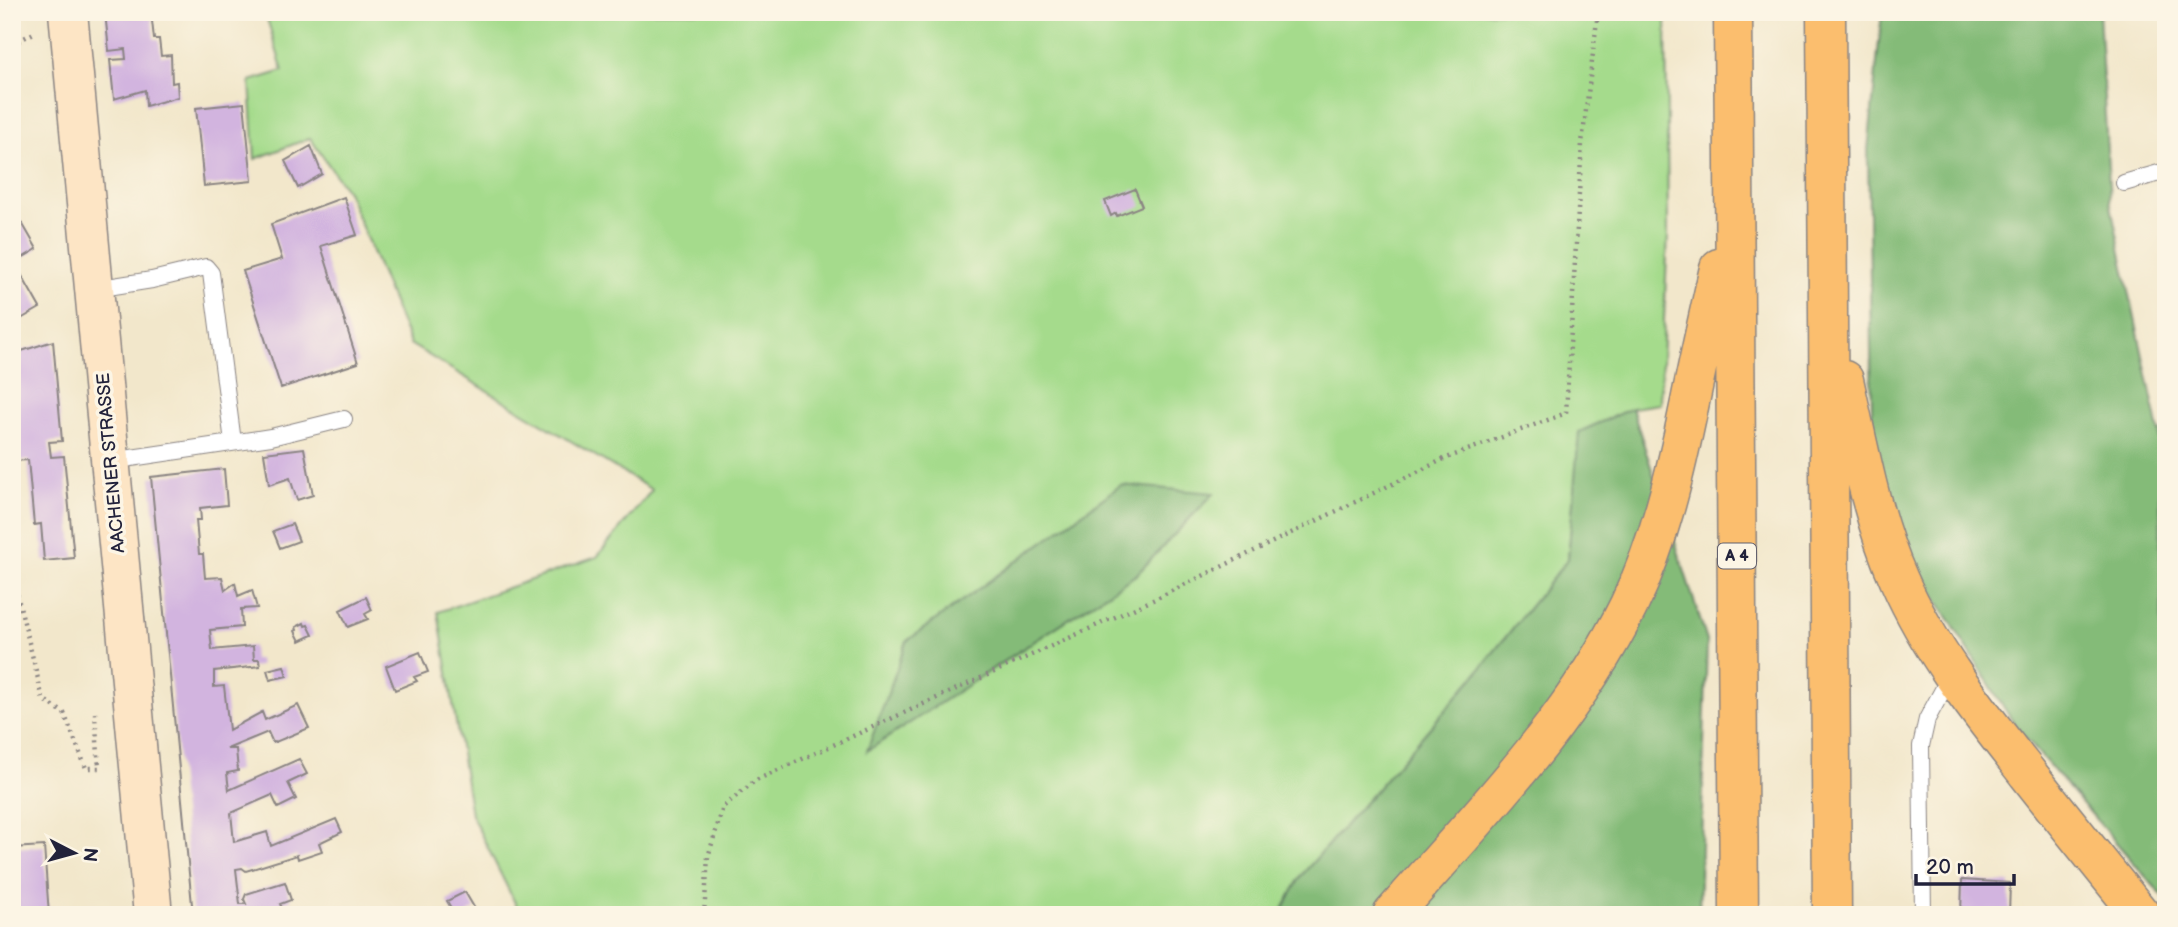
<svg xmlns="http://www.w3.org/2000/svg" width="2178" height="927" viewBox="0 0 2178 927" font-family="'Balsamiq Sans',sans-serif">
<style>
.green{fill:#a5db8c;stroke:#647e64;stroke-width:2;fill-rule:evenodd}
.forest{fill:#84bb78;stroke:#536e5a;stroke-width:2}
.building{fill:#d2b4df}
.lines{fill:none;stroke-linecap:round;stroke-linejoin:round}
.service-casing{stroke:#8a8483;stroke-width:18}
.secondary-casing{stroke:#8a8483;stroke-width:41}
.motorway-casing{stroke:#8a8483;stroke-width:41}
.path{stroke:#8a8483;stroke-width:4.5;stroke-dasharray:2 5;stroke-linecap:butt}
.service{stroke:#fff;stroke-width:16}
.secondary{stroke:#fde5c5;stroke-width:38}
.motorway{stroke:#fbbe6e;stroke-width:38}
.labels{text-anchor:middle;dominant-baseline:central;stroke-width:7;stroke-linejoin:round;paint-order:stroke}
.shield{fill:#fcf5e5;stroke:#63616e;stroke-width:2}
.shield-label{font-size:16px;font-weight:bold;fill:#22223b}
.street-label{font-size:18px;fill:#22223b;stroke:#fcf5e5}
</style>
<rect width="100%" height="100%" fill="#fcf5e5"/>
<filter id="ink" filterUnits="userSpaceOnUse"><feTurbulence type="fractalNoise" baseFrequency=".0143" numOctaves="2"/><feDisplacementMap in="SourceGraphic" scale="14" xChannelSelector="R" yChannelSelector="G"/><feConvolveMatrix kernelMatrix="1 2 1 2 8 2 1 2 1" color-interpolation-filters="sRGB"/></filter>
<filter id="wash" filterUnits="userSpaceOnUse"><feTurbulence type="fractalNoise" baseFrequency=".00686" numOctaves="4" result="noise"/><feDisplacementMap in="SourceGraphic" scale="28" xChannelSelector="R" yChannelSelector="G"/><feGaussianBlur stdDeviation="1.57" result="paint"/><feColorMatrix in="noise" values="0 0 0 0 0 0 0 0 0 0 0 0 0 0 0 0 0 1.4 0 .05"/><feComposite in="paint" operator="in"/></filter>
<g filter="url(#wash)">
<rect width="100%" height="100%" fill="#f2e7cb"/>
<path class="green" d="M265 12H1666L1668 234 1660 404 1632 408 1580 432 1568 559 1473 678 1301 876 1280 915H521L471 814 438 612 597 557 652 490 410 344 348 193 310 138 255 159 250 81 283 71ZM1213 493 1137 574 868 750Z
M2159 431 2166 433V659L2162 648Z"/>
<path class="forest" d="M1882 12H2099L2110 201 2159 431 2162 648 2166 659V900L2016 727 1891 526 1872 417 1868 150Z
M1632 408 1707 641 1699 915H1280L1301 876 1473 678 1568 559 1579 432Z
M1121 485 1214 493 1137 574 867 751 907 641Z"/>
<g id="blocks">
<path class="building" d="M105 12H151L154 39H159L161 56 171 55 172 83 177 82 178 97 146 106 145 90 114 99 110 60 126 59 125 49 109 51Z
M244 103 252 181 204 186 196 108Z
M311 146 322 174 298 188 285 161Z
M1135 189 1142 206 1117 216 1116 213 1111 216 1105 201Z
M12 195 18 207 14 209 37 249 12 264Z
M344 197 357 235 321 246 358 363 281 388 243 271 282 259 271 224Z
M18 269 40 308 12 324V273Z
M53 341 62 441 49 442 51 457 64 456 74 558 44 561 41 524 34 525 28 460 15 461 12 439V354Z
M304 448 313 495 297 500 290 478 269 485 264 453Z
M224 469 227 505 200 508 201 520H196L199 554H203L205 578 222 577 225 590 235 583 238 596 252 590 257 608 241 609 242 627 210 630 212 650 253 646 254 659H259L260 666 214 671V687L224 686 229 730 262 712 265 720 298 705 309 728 273 743 268 732 227 749H236L238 771 227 773 229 790 299 759 307 774 288 783 296 799 278 808 272 795 231 813 234 842 267 832 271 846 336 819 342 832 319 843 322 851 298 859 297 855 246 871 242 868 236 869 240 904H246L244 899 246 894 285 882 291 900 280 904 285 915H193L151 477Z
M292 524 299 541 280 548 273 531Z
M366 597 372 610 365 614 368 619 348 627 340 610Z
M304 623 305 626 308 625 313 635 300 641 295 631 297 630 296 627Z
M420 652 428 672 414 677 417 681 395 690 386 666Z
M284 666 287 676 270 680 267 670Z
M44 846 49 915H12V848Z
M1962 880 2010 883 2009 915H1961Z
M465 892 475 909 465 915H455L447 901Z"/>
</g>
</g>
<g filter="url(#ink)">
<use href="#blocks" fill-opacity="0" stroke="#8a8483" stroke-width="2"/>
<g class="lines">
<g class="service-casing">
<path id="service" d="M2124 183 2166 171
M95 289 152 280 206 267 211 273 233 442
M111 461 271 437 344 419
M1923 915 1921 746 1927 719 1951 675"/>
</g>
<g class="secondary-casing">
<path id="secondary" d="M68 12 153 915"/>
</g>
<g class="motorway-casing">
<path id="motorway" d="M1733 12 1739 915
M1826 12 1832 915
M1844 380C1859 447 1871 517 1899 580 1930 651 1980 713 2028 774 2065 821 2103 868 2141 915
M1392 915C1477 818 1572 722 1629 605 1660 541 1676 471 1690 402 1699 357 1709 313 1719 268"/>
</g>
<path class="path" d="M12 44 36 32
M12 574 43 699 64 713 86 768H99L95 713
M704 915 708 857 723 807 756 780 1155 599 1444 459 1566 413 1582 143 1598 12"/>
<use href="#service" class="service"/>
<use href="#secondary" class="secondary"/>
<use href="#motorway" class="motorway"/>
</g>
</g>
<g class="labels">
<rect class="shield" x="1718" y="543.5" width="38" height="25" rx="5"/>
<g class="shield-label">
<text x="1737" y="556">A 4</text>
</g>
<g class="street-label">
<text transform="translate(111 463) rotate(-95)">AACHENER STRASSE</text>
</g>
</g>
<rect width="2178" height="927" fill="none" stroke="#fcf5e5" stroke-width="42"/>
<g transform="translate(74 853) rotate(96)" stroke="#fcf5e5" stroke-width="5" paint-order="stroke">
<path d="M0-5L12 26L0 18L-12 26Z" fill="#22223b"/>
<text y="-10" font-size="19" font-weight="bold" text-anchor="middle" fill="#22223b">N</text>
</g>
<path d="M1916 874v10h98v-10" fill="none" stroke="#22223b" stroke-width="3.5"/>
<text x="1926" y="874" font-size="21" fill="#22223b" stroke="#fcf5e5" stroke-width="5" paint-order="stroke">20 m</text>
</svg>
